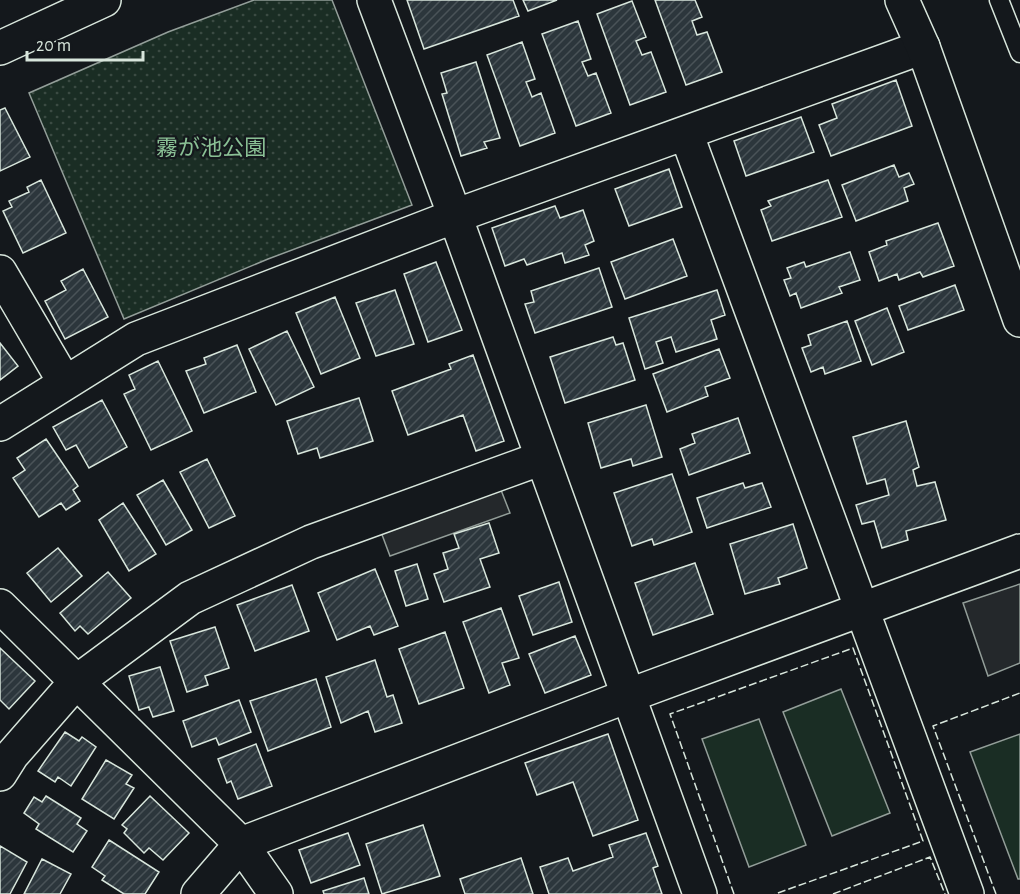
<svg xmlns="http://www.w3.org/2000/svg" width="1020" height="894" viewBox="0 0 1020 894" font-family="'Alegreya Sans','Noto Sans JP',sans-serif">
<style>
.grass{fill:url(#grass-dots);stroke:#939e99;stroke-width:1.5}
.pitch{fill:#1a2d24;stroke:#939e99;stroke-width:1.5}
.parking{fill:#24282b;stroke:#939e99;stroke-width:1.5}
.building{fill:url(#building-hatch);stroke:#d8e6dc;stroke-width:1.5}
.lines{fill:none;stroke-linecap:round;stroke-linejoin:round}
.lane-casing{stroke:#d8e6dc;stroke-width:21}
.street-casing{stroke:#d8e6dc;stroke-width:36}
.secondary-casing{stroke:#d8e6dc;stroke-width:36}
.lane{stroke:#14181c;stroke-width:18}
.street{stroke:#14181c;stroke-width:33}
.secondary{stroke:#14181c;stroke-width:33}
.fence{stroke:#d8e6dc;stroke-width:1.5;stroke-dasharray:8 3;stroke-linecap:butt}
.labels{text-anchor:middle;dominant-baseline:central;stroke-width:4.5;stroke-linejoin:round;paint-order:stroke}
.park-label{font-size:22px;fill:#8ac095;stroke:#14181c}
</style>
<defs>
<pattern id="grass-dots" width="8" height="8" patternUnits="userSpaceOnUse" patternTransform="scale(1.5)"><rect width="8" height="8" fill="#1a2d24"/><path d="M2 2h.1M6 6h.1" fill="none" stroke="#3b4b43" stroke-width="1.8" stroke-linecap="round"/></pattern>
<pattern id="building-hatch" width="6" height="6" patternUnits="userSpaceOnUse" patternTransform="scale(1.5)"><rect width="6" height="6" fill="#2c363c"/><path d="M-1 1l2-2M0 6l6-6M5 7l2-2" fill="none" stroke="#4a5358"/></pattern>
</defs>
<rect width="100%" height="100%" fill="#14181c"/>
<path class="grass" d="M254 0H332L412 205 268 259 124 319 29 93 168 32Z"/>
<path class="pitch" d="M841 689 890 813 832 836 783 712Z
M759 719 806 845 749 867 702 739Z
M1020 734V879H1018L970 752Z"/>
<path class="parking" d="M501 490 510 513 390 556 381 532Z
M1020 584V663L988 676 963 603Z"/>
<path class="building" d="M407 0H513L519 16 424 49Z
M523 0H557L528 11Z
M655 0H695L702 17 692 21 697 35 707 32 722 72 686 85Z
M632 1 646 37 636 41 642 55 651 52 666 92 630 105 597 14Z
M578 21 591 59 582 62 588 76 596 73 611 113 576 126 542 34Z
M522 42 535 79 526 82 532 97 541 93 555 133 520 146 487 55Z
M476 62 500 138 484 142 487 148 461 156 442 94 447 93 441 73Z
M896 80 912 126 831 156 819 125 837 118 832 104Z
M5 108 30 157 0 171V110Z
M801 117 814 152 746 176 734 141Z
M894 165 899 177 909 173 914 184 904 188 908 201 856 221 842 185Z
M669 169 682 207 629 226 615 189Z
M41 180 66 233 23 253 3 211 12 207 9 201 29 192 27 187Z
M828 180 842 217 772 241 761 210 771 206 768 201Z
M555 206 560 218 583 210 594 241 585 245 589 255 565 263 562 253 527 265 524 259 505 266 492 228Z
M938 223 954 266 923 277 920 272 899 280 897 274 879 281 869 252 887 245 886 241Z
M673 239 687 276 625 299 611 262Z
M850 252 860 280 839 287 842 293 801 308 796 293 790 296 784 280 791 278 787 268 804 262 806 267Z
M436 262 462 330 428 342 404 274Z
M599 268 612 307 535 333 525 304 534 302 531 291Z
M83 269 108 317 65 339 45 301 66 290 61 281Z
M955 285 964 310 908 330 899 306Z
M395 290 414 344 376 356 356 303Z
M717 290 725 315 711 320 717 339 676 352 671 337 656 342 663 363 645 369 629 318Z
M335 297 360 358 321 374 296 313Z
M887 308 904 352 872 365 855 321Z
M847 321 861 361 825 374 823 367 811 372 802 348 811 345 808 335Z
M287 331 314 387 276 405 249 349Z
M613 337 616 345 623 343 635 380 565 403 550 357Z
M0 343 18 366 0 380Z
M237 345 256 392 204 413 186 371 206 364 204 358Z
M719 349 730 378 705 387 708 396 667 412 653 374Z
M473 355 504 441 476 451 463 415 408 435 392 391 451 369 449 364Z
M158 361 192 431 151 450 124 394 135 389 129 375Z
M359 398 373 441 320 458 317 448 298 454 287 421Z
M102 400 127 447 89 468 76 445 66 450 53 427Z
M646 405 662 457 633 466 631 459 601 468 588 423Z
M738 418 750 453 689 475 680 449 695 443 692 434Z
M906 421 919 467 913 470 917 486 935 482 946 520 906 531 908 540 882 548 874 521 862 524 856 505 889 495 885 479 867 484 853 437Z
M46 439 78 486 73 490 80 501 66 510 61 503 39 517 13 478 25 470 17 458Z
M207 459 235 516 209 528 180 472Z
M672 474 692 532 654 545 652 539 632 546 614 493Z
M163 480 192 530 166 545 137 495Z
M743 483 745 488 762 483 771 507 707 528 697 498Z
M123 503 156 554 129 571 99 520Z
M489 523 499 553 480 559 490 587 444 602 434 574 448 569 443 553 459 548 454 534Z
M793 524 807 568 778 578 780 584 745 594 730 544Z
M58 548 82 576 51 602 27 573Z
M695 563 713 614 653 635 635 583Z
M417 564 428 599 406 606 395 571Z
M375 569 398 626 374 635 370 626 337 640 318 593Z
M108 572 131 598 88 634 80 626 75 631 60 613Z
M559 582 572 622 533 635 519 596Z
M292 585 309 631 255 651 237 605Z
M501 608 519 658 502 663 510 685 489 693 463 622Z
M215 627 229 668 205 676 208 685 187 692 170 641Z
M445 632 464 688 419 704 399 649Z
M575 636 591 675 545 693 529 654Z
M0 648 35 681 9 709 0 700Z
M375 660 387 697 393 695 402 723 375 732 368 711 341 723 326 677Z
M160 667 174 711 153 717 149 707 139 710 129 676Z
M316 679 331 727 268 751 250 701Z
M239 700 251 732 219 745 216 738 192 747 183 721Z
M65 732 79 741 82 737 96 747 71 786 58 777 55 782 38 771Z
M608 734 638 820 593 836 573 782 537 795 525 763Z
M256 744 272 786 238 799 231 781 227 783 218 759Z
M106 760 132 775 126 784 134 788 114 819 82 799Z
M46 796 81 818 77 824 87 831 73 852 36 829 39 824 24 813 34 797 42 802Z
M150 796 189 833 163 860 149 848 144 853 124 833 127 829 122 825Z
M423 825 440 876 382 894 366 844Z
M348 833 360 865 311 883 299 850Z
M646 833 658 866 653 868 662 894H549L540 867 568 858 573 871 613 857 609 845Z
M109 840 159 872 145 894H124L102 880 105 876 92 867Z
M0 846 27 862 10 894H0Z
M521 858 533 894H465L460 879Z
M42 859 71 874 60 894H24Z
M364 878 369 894H324L323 891Z"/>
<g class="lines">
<g class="lane-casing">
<path id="lane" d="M999 0 1020 53"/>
</g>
<g class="street-casing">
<path id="street" d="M374 0 455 216 700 894
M686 133 967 894
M0 272 65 383
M0 424 136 339 455 216 923 47
M0 606 241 844 276 894
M0 774 12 755 75 683 190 598 311 542 542 458
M198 894 241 844 630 695 1020 551"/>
</g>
<g class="secondary-casing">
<path id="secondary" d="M902 0 923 47 1020 320
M0 48 104 0"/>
</g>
<use href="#lane" class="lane"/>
<use href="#street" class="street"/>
<use href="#secondary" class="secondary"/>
<path class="fence" d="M734 894 670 714 853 648 923 841 775 894
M833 894 930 857 945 894
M996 894 933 726 1020 693"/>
</g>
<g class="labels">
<g class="park-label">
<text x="211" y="148">霧が池公園</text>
</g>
</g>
<path d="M27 51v9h116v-9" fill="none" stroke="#d8e6dc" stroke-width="3"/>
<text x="36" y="51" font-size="18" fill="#d8e6dc" stroke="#14181c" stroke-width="4.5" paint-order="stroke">20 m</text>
</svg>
